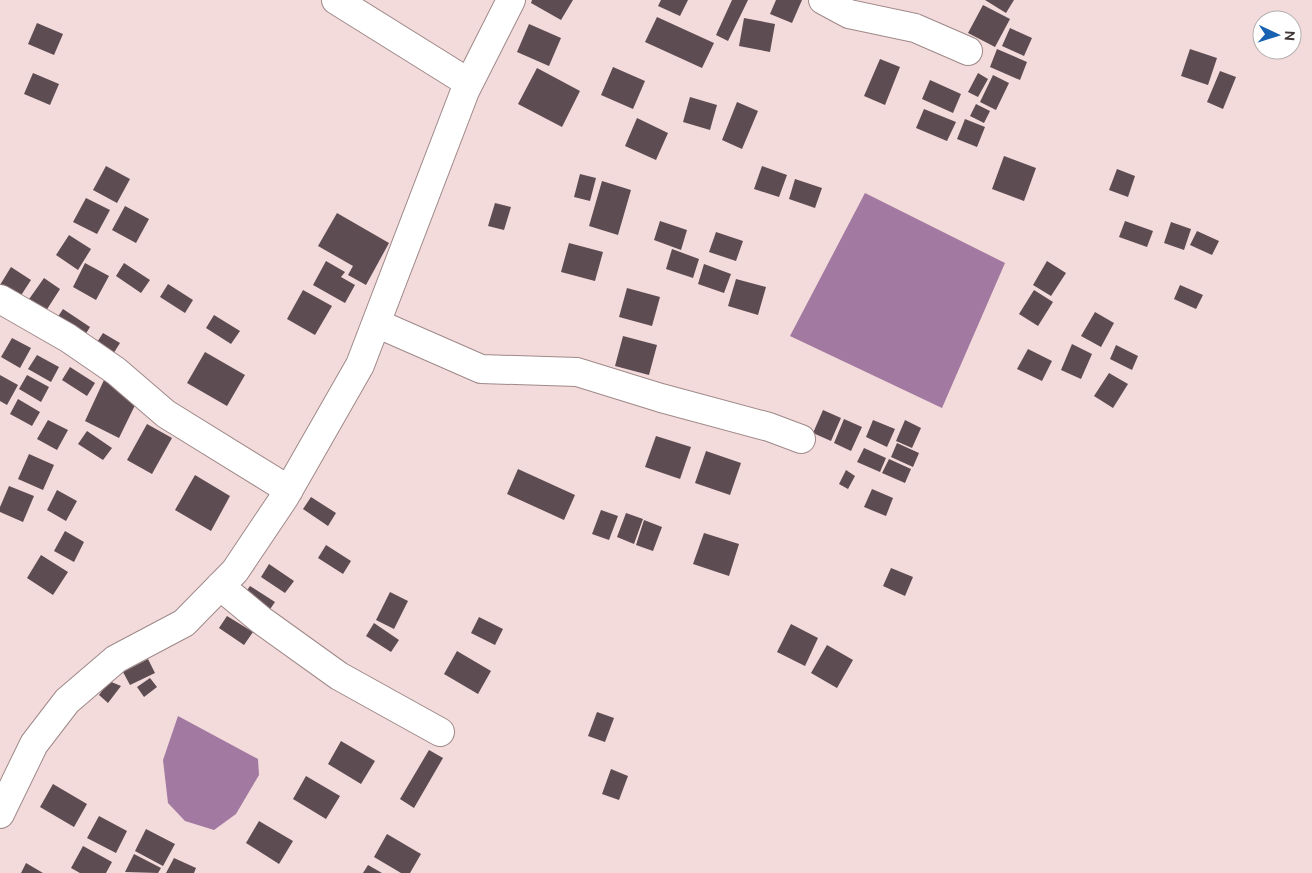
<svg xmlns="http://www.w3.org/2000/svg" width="1312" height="873" viewBox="0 0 1312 873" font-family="Ubuntu,sans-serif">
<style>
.water{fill:#a279a0}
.building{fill:#5e4c53}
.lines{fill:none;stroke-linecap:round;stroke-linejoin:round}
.minor-casing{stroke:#9f8989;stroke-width:30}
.minor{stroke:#fff;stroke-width:28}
</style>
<rect width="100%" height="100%" fill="#f3dadb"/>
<path class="water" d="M865 193 1005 263 942 408 790 336Z
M178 716 258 759 259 775 236 814 214 830 185 821 168 803 163 760Z"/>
<path class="building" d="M532 0H573L561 20 531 3Z
M661 0H688L680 16 658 6Z
M732 0H748L728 41 716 35Z
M776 0H802L792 23 770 14Z
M985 0H1014L1006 13Z
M983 5 1010 19 995 47 968 33Z
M657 17 714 43 702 68 645 42Z
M744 18 775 24 770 52 739 46Z
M37 23 63 34 54 55 28 44Z
M529 24 561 38 549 66 517 52Z
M1010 28 1032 38 1024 56 1002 46Z
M997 49 1027 62 1020 80 990 67Z
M1190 49 1217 58 1208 85 1181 76Z
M880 59 900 67 885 105 864 96Z
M613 67 645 81 633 109 601 95Z
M537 68 580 91 562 127 518 104Z
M1220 71 1236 77 1223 109 1207 102Z
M33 73 59 84 50 105 24 94Z
M978 73 988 79 978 97 968 92Z
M993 75 1009 83 996 110 980 102Z
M930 80 961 94 953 113 922 99Z
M690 97 717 105 710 130 683 122Z
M737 102 758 111 742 149 722 140Z
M976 104 990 111 984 123 970 116Z
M924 109 956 122 947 141 916 128Z
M637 118 668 133 656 160 625 146Z
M965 119 985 127 977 147 957 139Z
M1004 156 1036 168 1024 201 992 189Z
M106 166 130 179 117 203 93 190Z
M762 166 787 175 779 197 754 189Z
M1117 169 1135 176 1128 197 1109 190Z
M580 174 596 178 590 201 574 197Z
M795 179 822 188 815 208 789 199Z
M602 181 631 190 618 235 589 226Z
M86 198 110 210 97 234 73 222Z
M495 203 511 207 504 230 488 226Z
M125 206 149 219 136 243 112 230Z
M337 213 389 243 366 285 348 275 353 266 318 246Z
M660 221 687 230 681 250 654 240Z
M1125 221 1153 231 1147 247 1119 237Z
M1171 222 1191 229 1184 250 1164 243Z
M1197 231 1219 241 1212 255 1190 245Z
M716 232 743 241 736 261 709 252Z
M69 235 91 249 78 270 56 255Z
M569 243 603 252 595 281 561 272Z
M672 249 699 259 693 278 666 269Z
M326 261 345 272 341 277 355 285 345 303 313 285Z
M1047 261 1066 273 1051 296 1033 285Z
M85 263 109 276 96 300 73 287Z
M124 263 150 280 141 293 116 276Z
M704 264 731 274 724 293 698 284Z
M11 267 31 280 9 314 0 309V285Z
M44 278 60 289 44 314 27 302Z
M736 279 766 287 758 315 728 306Z
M168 284 193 300 185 313 160 297Z
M1180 285 1203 295 1196 309 1174 299Z
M627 288 660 297 652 326 619 317Z
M303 290 332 306 315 335 287 319Z
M1034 290 1053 302 1038 326 1019 314Z
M63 309 90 327 72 356 44 338Z
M1095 312 1114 323 1101 347 1081 336Z
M214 315 240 331 231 344 206 328Z
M103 333 120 343 100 375 83 364Z
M623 336 657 345 649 375 615 366Z
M12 338 31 348 20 368 1 357Z
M1072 344 1092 354 1081 379 1061 370Z
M1116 345 1138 356 1132 370 1110 359Z
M1028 349 1052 361 1042 381 1017 369Z
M205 352 245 375 227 406 187 383Z
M37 355 59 367 51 382 28 369Z
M70 367 95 383 87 396 62 380Z
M1109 373 1128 384 1113 408 1094 396Z
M0 375 18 385 7 405 0 401Z
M27 375 49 387 41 402 19 389Z
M104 380 139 397 119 438 85 421Z
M18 399 40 412 32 426 10 414Z
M823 410 841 418 831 441 813 433Z
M844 419 862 427 851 451 834 443Z
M48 420 68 430 57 450 37 439Z
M873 420 895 429 887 447 866 437Z
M905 420 921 428 912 448 896 441Z
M147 424 172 438 152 474 127 460Z
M87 431 112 448 103 460 78 444Z
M656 436 691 447 680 479 645 467Z
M897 443 919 453 913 467 891 457Z
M864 448 886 458 880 472 857 462Z
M706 451 741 463 730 495 695 483Z
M29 454 54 465 43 490 18 479Z
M889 459 911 469 905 483 882 473Z
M518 469 575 495 564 520 507 494Z
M846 470 855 476 848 489 839 484Z
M195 475 230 496 211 531 175 510Z
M9 486 34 496 23 522 0 512V507Z
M872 489 893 498 886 516 864 507Z
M57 490 77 501 66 521 47 510Z
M311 497 336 513 328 526 303 509Z
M601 510 618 516 609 540 592 534Z
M626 513 643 519 634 544 617 537Z
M644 520 662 527 653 551 636 545Z
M65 531 84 542 74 562 54 551Z
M704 533 739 544 729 576 693 564Z
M326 545 351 561 343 574 318 558Z
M41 555 68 572 53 595 27 578Z
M269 564 294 581 285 593 261 577Z
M891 568 913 577 905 596 883 586Z
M250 586 275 602 266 615 241 599Z
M390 592 408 601 394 629 376 620Z
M227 616 253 632 244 645 219 628Z
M479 617 503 629 495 645 471 633Z
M374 623 399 640 391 652 366 636Z
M791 624 818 638 805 666 777 652Z
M827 645 853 660 837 688 811 673Z
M457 651 491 671 478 694 444 674Z
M148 659 155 673 130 685 123 672Z
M150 678 157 687 144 697 137 687Z
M109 681 121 686 108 703 99 695Z
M597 712 614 718 605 742 588 736Z
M341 741 375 761 361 784 328 764Z
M429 750 443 758 414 808 400 799Z
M611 769 628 776 619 800 602 794Z
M306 776 340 796 326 819 293 799Z
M53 784 87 804 74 827 40 807Z
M99 816 127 831 116 853 87 838Z
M259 821 293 841 279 864 246 843Z
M146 829 175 844 163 866 135 851Z
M387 834 421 854 410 873H401L374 857Z
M83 846 112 862 106 873H80L71 868Z
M134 854 161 868 158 873 125 872Z
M174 858 196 868 194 873H166Z
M26 863 43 873H21Z
M368 865 382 873H363Z"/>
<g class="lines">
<g class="minor-casing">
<path id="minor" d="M336 0 469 83
M823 0 849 14 915 28 968 51
M0 299 68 338 116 371 166 414 289 490
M376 323 481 369 577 372 661 398 769 427 801 439
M220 586 261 620 339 676 440 732
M0 814 34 744 67 701 116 659 184 623 235 571 284 498 360 365 465 91 511 0"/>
</g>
<use href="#minor" class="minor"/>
</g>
<g transform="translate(1277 35) rotate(94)"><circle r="24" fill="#ffffff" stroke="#b3afaf"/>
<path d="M0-4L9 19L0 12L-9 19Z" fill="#1862b1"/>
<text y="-8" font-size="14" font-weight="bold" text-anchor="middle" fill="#403636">N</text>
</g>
</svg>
